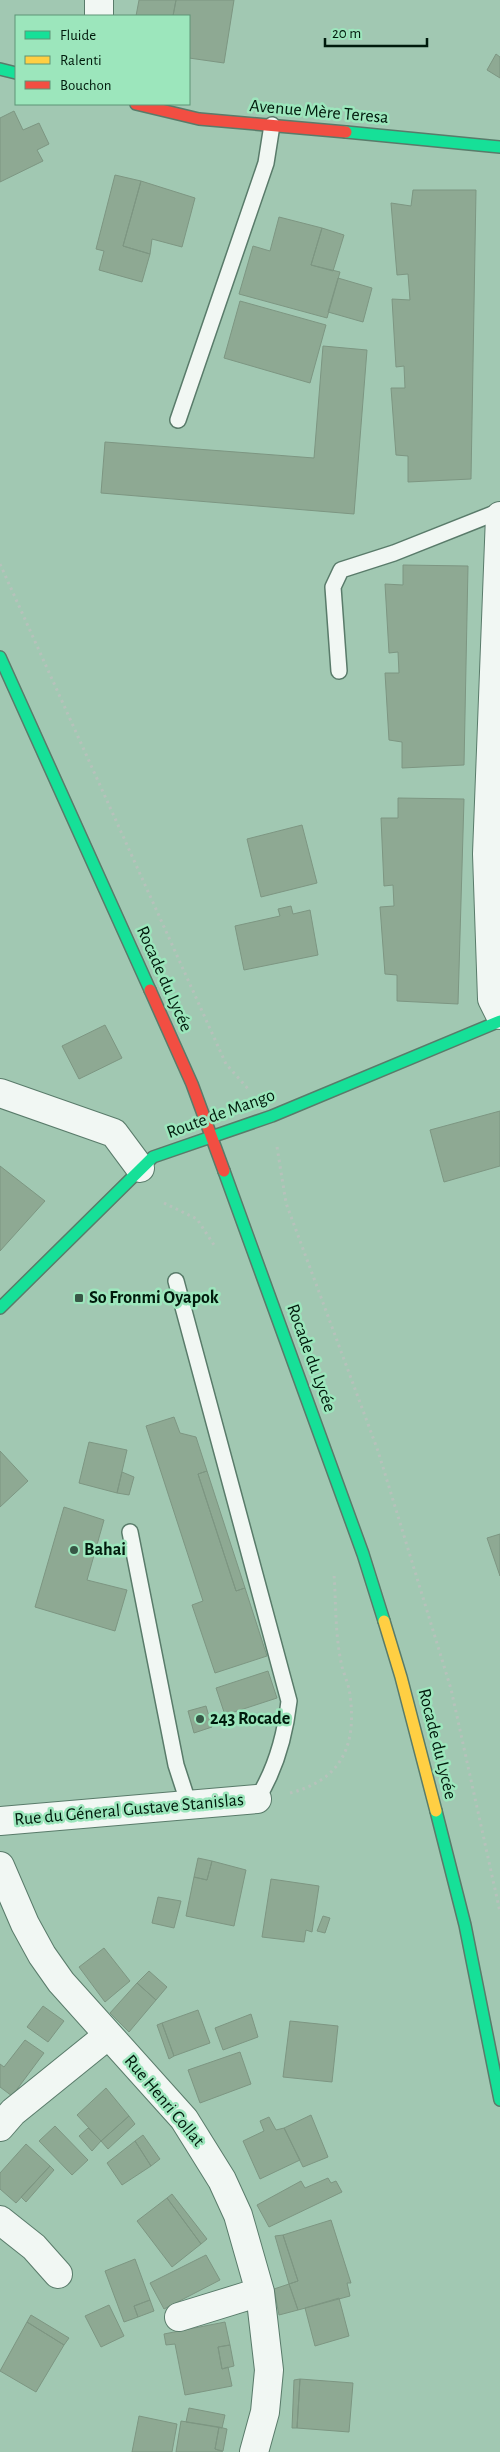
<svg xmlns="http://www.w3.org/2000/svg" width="500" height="2452" font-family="'Alegreya Sans',sans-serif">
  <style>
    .building { fill: #8ea993; stroke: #7d9682 }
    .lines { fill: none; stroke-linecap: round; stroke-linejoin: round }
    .lane-casing { stroke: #597b6a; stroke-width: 18 }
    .street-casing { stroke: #597b6a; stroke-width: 30 }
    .fast-casing { stroke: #597b6a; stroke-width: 14 }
    .slow-casing { stroke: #597b6a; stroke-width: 14 }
    .jam-casing { stroke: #597b6a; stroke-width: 14 }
    .path { stroke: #b6c2bb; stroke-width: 3; stroke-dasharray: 2.5 4; stroke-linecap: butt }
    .lane { stroke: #f1f7f3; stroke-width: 15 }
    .street { stroke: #f1f7f3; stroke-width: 28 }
    .fast { stroke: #16e098; stroke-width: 11 }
    .slow { stroke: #ffcf43; stroke-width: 11 }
    .jam { stroke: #f24e42; stroke-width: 11 }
    .poi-dot { fill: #385746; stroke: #9ce6bc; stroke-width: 2 }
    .labels { text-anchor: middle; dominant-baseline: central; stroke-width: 5; stroke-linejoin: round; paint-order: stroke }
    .street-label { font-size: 18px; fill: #001a0c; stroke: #9ce6bc }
    .poi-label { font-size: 18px; font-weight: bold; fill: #001a0c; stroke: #9ce6bc; text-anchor: start }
  </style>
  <rect width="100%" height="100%" fill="#a1c8b2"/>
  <path class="building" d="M139 0H176L173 16H136Z
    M176 0H234L224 63 189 58V16H173Z
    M496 54 500 57V78L487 70Z
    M14 111 23 130 39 123 49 144 37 150 43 161 0 182V118Z
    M115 175 141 181 123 246 150 254 142 282 99 270 104 251 96 249Z
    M141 181 195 198 182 247 152 239 150 254 123 246Z
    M413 190H476L471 479 408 482V456L396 455 391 388H405L404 366 396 367 392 299 410 300 408 274 397 275 391 203 411 206Z
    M279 217 322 228 311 265 340 272 327 318 239 294 253 246 270 251Z
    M322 228 344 235 333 271 311 265Z
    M338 278 372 288 363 322 328 312Z
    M240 301 326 325 310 383 224 358Z
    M323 346 367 350 354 514 101 493 105 442 314 458Z
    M403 565 468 566 464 765 402 768V742L389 740 385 673H399L398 652 389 653 385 584 403 585Z
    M398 798 464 799 458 1004 397 1001V975L385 974 380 907 394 906 393 885 384 886 381 818H398Z
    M302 825 317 883 261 897 247 839Z
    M291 906 293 914 310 910 318 955 244 970 235 926 280 916 278 909Z
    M105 1025 122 1058 79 1079 62 1046Z
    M500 1111V1166L444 1182 430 1130Z
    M0 1166 45 1201 0 1251Z
    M174 1417 180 1433 196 1437 207 1471 198 1474 236 1591 245 1588 267 1656 215 1673 192 1605 203 1601 146 1426Z
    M89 1442 127 1450 117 1493 79 1483Z
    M0 1451 28 1481 0 1507Z
    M207 1471 245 1588 236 1591 198 1474Z
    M122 1472 134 1477 129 1495 117 1493Z
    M64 1507 104 1520 87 1580 127 1590 115 1631 35 1607Z
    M500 1534V1576L487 1538Z
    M268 1671 277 1698 225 1715 216 1688Z
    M206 1706 212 1727 194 1733 188 1711Z
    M198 1858 212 1861 207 1880 194 1877Z
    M212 1861 246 1870 234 1926 186 1916 194 1877 207 1880Z
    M271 1879 319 1886 312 1932 306 1930 304 1942 262 1937Z
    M158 1897 181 1901 174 1928 152 1923Z
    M323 1916 330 1918 325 1933 317 1931Z
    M104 1948 130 1981 105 2002 79 1967Z
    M149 1971 167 1987 156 2000 137 1983Z
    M137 1983 156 2000 129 2032 110 2013Z
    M43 2006 64 2021 48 2042 27 2027Z
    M198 2010 210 2043 174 2056 162 2023Z
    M251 2014 258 2037 223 2050 215 2028Z
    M290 2021 338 2026 332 2082 283 2077Z
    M162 2023 174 2056 169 2059 157 2025Z
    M25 2040 44 2053 12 2096 0 2087V2064L4 2067Z
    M240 2052 251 2084 200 2103 188 2070Z
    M106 2088 129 2116 101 2141 77 2115Z
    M311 2115 328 2157 303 2167 284 2128Z
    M129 2116 135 2124 108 2149 101 2141Z
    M269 2117 276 2130 284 2128 300 2160 260 2179 243 2141 264 2131 260 2121Z
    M55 2126 88 2160 72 2175 39 2141Z
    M88 2128 101 2141 92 2151 79 2136Z
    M143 2135 160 2159 151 2166 135 2141Z
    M135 2141 151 2166 122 2185 107 2163Z
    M26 2144 50 2166 16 2203 0 2189V2173Z
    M50 2166 54 2170 26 2202 21 2197Z
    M328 2178 331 2183 336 2181 342 2192 269 2227 257 2205 301 2181 305 2188Z
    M172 2194 207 2239 201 2244 167 2198Z
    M167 2198 201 2244 172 2267 137 2221Z
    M331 2220 351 2283H347L350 2296 298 2310 289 2284 298 2281 283 2235Z
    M283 2235 298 2281 289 2284 275 2236Z
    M206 2255 220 2280 164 2309 150 2283Z
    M135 2259 150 2300 134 2306 138 2317 124 2322 105 2271Z
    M289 2284 298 2310 279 2315 274 2289Z
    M339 2298 349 2336 315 2346 305 2308Z
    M150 2300 154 2311 138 2317 134 2306Z
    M109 2305 124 2336 101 2347 85 2316Z
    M31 2315 69 2338 64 2345 27 2322Z
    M27 2322 64 2345 36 2392 0 2371Z
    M225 2322 230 2345 218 2347 222 2369 228 2367 232 2386 185 2395 175 2344 166 2345 164 2334Z
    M230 2345 234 2366 222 2369 218 2347Z
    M300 2379 353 2383 349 2432 297 2428Z
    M300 2379 297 2428H292L294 2380Z
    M189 2408 225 2415 222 2428 186 2422Z
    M139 2416 177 2424 172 2452H132Z
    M181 2421 219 2427 215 2449 223 2452H176Z
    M219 2427 227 2429 223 2451 215 2449Z"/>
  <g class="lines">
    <g class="lane-casing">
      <path id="lane" d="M178 420 266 163 272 125
        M339 671 333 587 341 570 394 553 500 511
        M176 1281 289 1701C285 1736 276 1769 257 1799
        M130 1532 176 1765 189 1805"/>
    </g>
    <g class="street-casing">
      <path id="street" d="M99 16V0
        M500 516 487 854 492 999 500 1015
        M0 1093 114 1133 140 1168
        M0 1821 257 1799
        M0 1866 25 1924 42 1955 61 1982 184 2119 222 2180 238 2215 260 2292 269 2370 265 2412 254 2452
        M0 2127 13 2112 107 2036
        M0 2220 34 2247 58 2274
        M179 2317 260 2292"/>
    </g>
    <g class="fast-casing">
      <path id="fast" d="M0 69 16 73
        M346 132 500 147
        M0 657 150 990
        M224 1171 363 1554 384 1621
        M0 1308 153 1157 272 1116 500 1021
        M436 1811 465 1925 500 2100"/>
    </g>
    <g class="slow-casing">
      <path id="slow" d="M384 1621 401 1677 436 1811"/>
    </g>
    <g class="jam-casing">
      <path id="jam" d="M136 104 199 119 346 132
        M150 990 192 1084 224 1171"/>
    </g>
    <path class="path" d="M0 564 226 1064 250 1091
      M277 1147 286 1203 378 1451 451 1689 500 1912
      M164 1203 197 1219 214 1245
      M290 1793C341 1780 357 1746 350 1695 349 1684 343 1673 341 1662 335 1633 336 1602 334 1574"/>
    <use href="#lane" class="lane"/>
    <use href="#street" class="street"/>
    <use href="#fast" class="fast"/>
    <use href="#slow" class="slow"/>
    <use href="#jam" class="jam"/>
  </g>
  <g class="poi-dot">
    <rect x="74" y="1293" width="10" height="10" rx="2.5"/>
    <circle cx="74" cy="1550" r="5"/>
    <circle cx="200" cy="1719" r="5"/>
  </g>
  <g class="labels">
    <g class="street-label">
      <text transform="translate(319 112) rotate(5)">Avenue Mère Teresa</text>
      <text transform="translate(164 979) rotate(66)">Rocade du Lycée</text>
      <text transform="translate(221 1114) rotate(-20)">Route de Mango</text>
      <text transform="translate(311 1358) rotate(70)">Rocade du Lycée</text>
      <text transform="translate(437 1744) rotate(76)">Rocade du Lycée</text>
      <text transform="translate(129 1810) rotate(-5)">Rue du Géneral Gustave Stanislas</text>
      <text transform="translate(164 2101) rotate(50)">Rue Henri Collat</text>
    </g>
    <g class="poi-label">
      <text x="89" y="1298">So Fronmi Oyapok</text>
      <text x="84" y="1550">Bahai</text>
      <text x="210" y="1719">243 Rocade</text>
    </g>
  </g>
  <rect x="15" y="15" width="175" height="90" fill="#9ce6bc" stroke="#5e9476"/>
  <rect x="25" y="31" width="25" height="8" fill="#16e098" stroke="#5e9476"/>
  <text x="60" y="40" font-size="15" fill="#001a0c">Fluide</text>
  <rect x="25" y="56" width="25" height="8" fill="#ffcf43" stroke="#5e9476"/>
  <text x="60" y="65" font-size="15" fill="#001a0c">Ralenti</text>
  <rect x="25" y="81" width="25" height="8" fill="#f24e42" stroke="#5e9476"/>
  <text x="60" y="90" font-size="15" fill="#001a0c">Bouchon</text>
  <path d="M325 38v8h102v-8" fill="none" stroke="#001a0c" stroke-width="2.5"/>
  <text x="332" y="38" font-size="15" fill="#001a0c" stroke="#9ce6bc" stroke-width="4" paint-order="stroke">20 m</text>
</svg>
